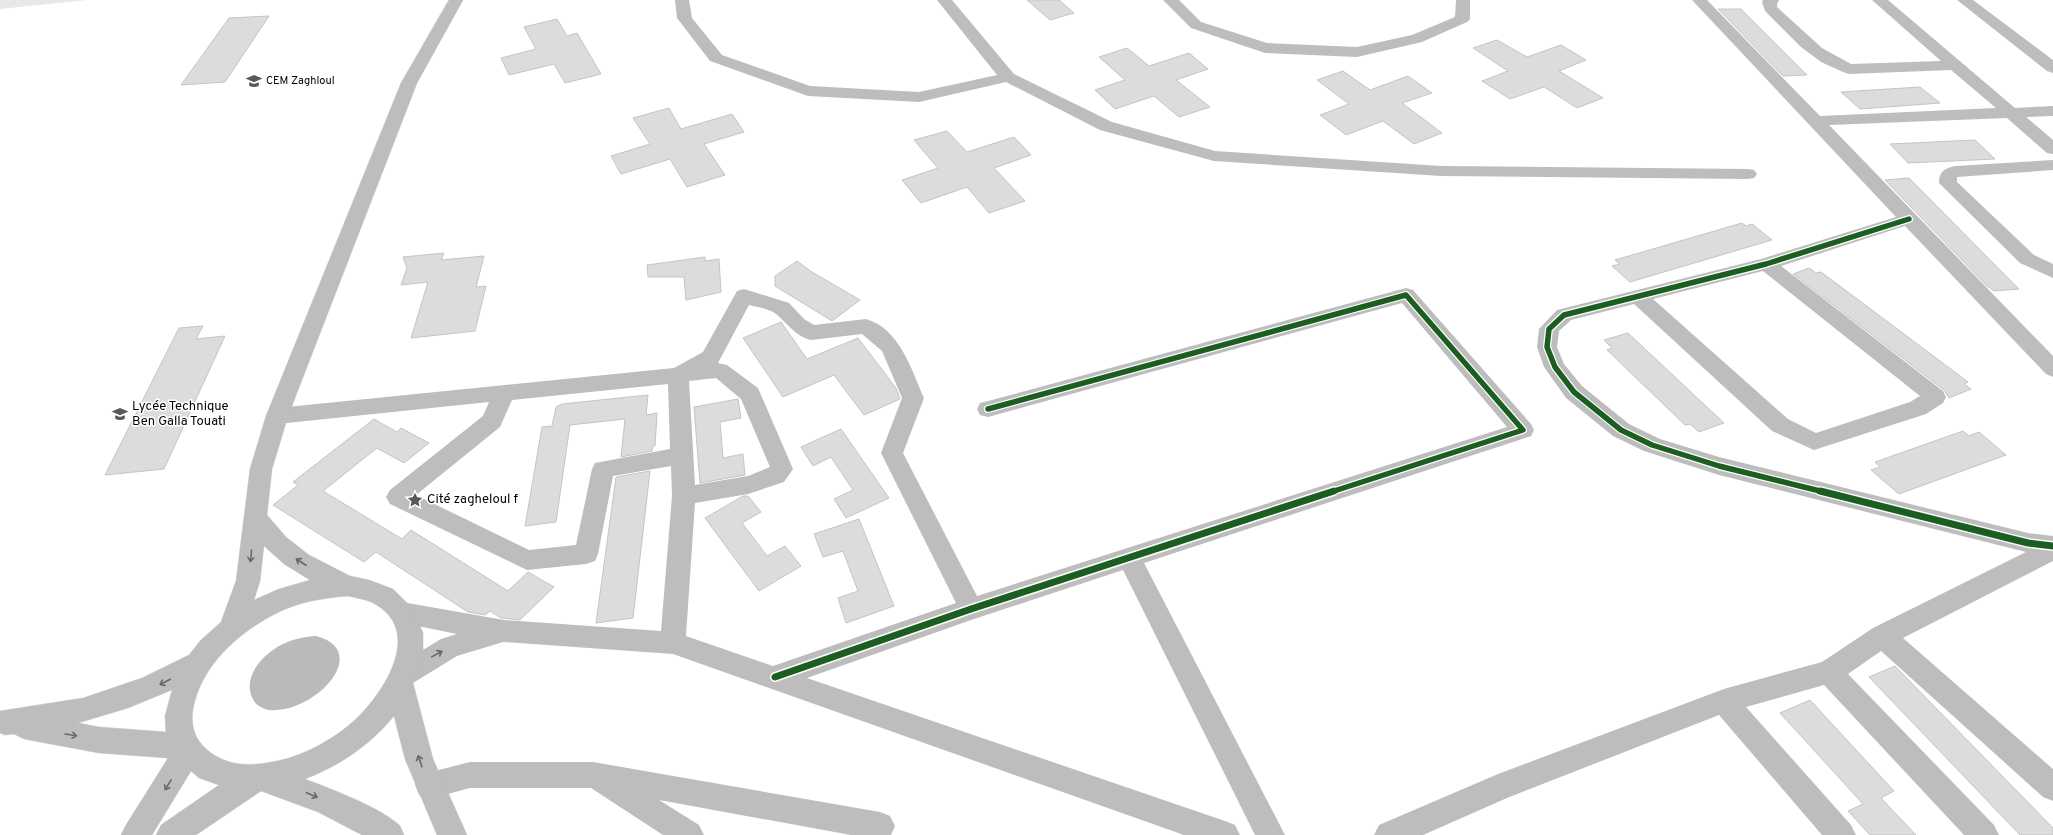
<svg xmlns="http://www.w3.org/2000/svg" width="2053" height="835" font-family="Overpass,sans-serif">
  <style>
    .green { fill: #e8e8e8 }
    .water { fill: #bababa }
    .building { fill: #dcdcdc; stroke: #c4c4c4 }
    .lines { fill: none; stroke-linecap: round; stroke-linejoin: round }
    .major-casing { stroke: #dbdbdb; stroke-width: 1 }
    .minor { fill: #bdbdbd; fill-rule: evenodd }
    .major { fill: #bdbdbd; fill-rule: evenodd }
    .cycleway-far1-casing { stroke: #fff; stroke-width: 8 }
    .cycleway-casing { stroke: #fff; stroke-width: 10 }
    .cycleway-far1 { stroke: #1b5e20; stroke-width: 5.5 }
    .cycleway { stroke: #1b5e20; stroke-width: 7 }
    .oneway { stroke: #686868 }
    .labels { text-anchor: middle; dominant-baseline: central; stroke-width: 3; stroke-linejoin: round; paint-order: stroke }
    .far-poi-label { font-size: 11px; fill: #000; stroke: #fff; text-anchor: start }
    .poi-label { font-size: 13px; fill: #000; stroke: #fff; text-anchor: start }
  </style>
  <rect width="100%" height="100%" fill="#fff"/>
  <path class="green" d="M0 0H87L0 9Z"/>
  <path class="water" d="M316 636C373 651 315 714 269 710 264 709 257 706 254 701 242 682 257 661 273 650 285 641 300 637 316 636Z"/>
  <path class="building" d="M1027 0H1059L1074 13 1050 20Z
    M1718 9H1741L1807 75 1783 76Z
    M269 16 225 82 181 85 229 18Z
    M557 19 567 36 577 33 601 74 565 83 554 64 509 75 501 58 536 49 524 27Z
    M1497 40 1527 57 1561 45 1586 60 1559 71 1603 98 1577 108 1544 87 1510 99 1482 81 1508 71 1473 48Z
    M1127 48 1149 66 1189 53 1208 69 1176 80 1210 107 1179 117 1154 96 1115 109 1095 90 1125 80 1099 57Z
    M1343 71 1370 90 1408 76 1432 93 1402 103 1442 133 1414 144 1383 121 1346 135 1320 115 1349 104 1317 80Z
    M1920 87 1940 103 1860 109 1841 92Z
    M669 108 681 129 732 114 744 132 704 144 725 175 687 187 670 159 621 174 611 156 650 144 633 118Z
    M947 131 967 152 1014 137 1031 155 994 168 1025 201 989 213 967 187 921 203 902 180 938 168 914 140Z
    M1975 140 1995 159 1908 163 1890 144Z
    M1909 178 2019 289 1994 291 1986 285 1885 180Z
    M1742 223 1746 226 1752 224 1772 240 1630 282 1612 266 1620 264 1615 260Z
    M444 253 441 260 484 256 476 287 486 286 475 331 411 338 428 282 401 285 407 268 403 257Z
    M705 257V261L719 259 721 292 686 300 684 277H648L647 265Z
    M797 261 812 272 860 300 832 321 775 286V276Z
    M1809 268 1816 273 1821 272 1968 382 1964 384 1971 389 1949 398 1944 390 1793 274Z
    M781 322 807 359 858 338 896 388 900 399 864 415 834 375 783 397 743 338Z
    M203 326 196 339 225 336 164 469 105 475 179 328Z
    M1628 333 1724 423 1699 432 1690 424 1685 425 1607 350 1612 348 1604 340Z
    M648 395 646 415 657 413 655 446H653L652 451 621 457 625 419 570 425 556 522 525 526 542 427 552 426 556 407 562 404Z
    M738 399 741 418 720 422 723 458 743 454 745 475 700 483 694 407Z
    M374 419 397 432 401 428 429 443 404 463 377 448 323 491 402 539 411 530 508 591 528 572 554 587 520 620 501 618 490 611 485 615 468 612 376 552 364 562 273 505 298 485 293 482Z
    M841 429 889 498 846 518 834 499 853 490 831 457 813 466 801 447Z
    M1963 431 1969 436 1979 432 2006 455 1899 494 1871 470 1880 467 1875 462Z
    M650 471 633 618 596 623 616 477Z
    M743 496H748L761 512 742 523 767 556 785 546 801 566 759 591 705 518Z
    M859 519 894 606 846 623 838 598 858 591 843 551 823 557 814 534Z
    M1895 666 2053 828V835H2020L1869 677Z
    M1810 700 1894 791 1881 798 1916 835H1870L1848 811 1863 804 1780 713Z"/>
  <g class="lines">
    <g class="major-casing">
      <path id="major" d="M449 0H463L417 83 288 416 272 469 267 515 286 537 309 555 350 576 369 580 393 589 412 608 423 633V651L419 670 413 683 433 759 467 835H437L405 759 394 716C370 745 341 765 305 779 331 789 377 806 398 824 401 826 402 831 404 835H362L318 812 261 791 196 835H156L161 825 219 785 199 778 191 771 152 835H121L126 825 168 758 99 753 24 739 14 734 5 735 0 733V711L83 698 142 678 189 655 200 641 221 622 236 581 250 469 266 416 401 83ZM264 546 284 564 310 580 279 589 254 600 260 581ZM348 596C356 598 364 599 371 602 429 630 380 700 348 726 324 745 296 759 266 763 246 766 228 765 211 753 196 742 190 728 193 709 201 666 238 633 275 614 298 602 322 598 348 596ZM172 690 165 716 166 732 99 727 78 723 128 708Z"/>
    </g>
    <path class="minor" d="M675 0H689L692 18 722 55 810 86 919 92 997 75 937 0H952L1014 74 1112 122 1215 151 1441 166 1748 169 1754 170 1757 174 1754 178 1748 179 1441 176 1214 161 1100 130 1006 82 919 102 808 96 710 61 677 18Z
      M1163 0H1179L1201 22 1267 43 1357 47 1412 35 1455 17 1456 0H1470V19L1467 22 1422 42 1357 57 1265 53 1191 28Z
      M1692 0H1707L1820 116 1996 108 1951 70 1849 74 1843 72 1821 62 1801 47 1765 11 1762 2 1763 0H1779L1777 4V7L1822 48 1851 64 1941 61 1872 0H1888L2015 108 2053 106V116L2026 117 2053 140V154L2047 153 2007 118 1829 125 2053 356V377L2046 374 1905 226 1781 266 1943 391 1946 397 1943 403 1926 414 1814 450 1772 431 1634 304 1571 320 1559 331 1557 347 1564 364 1582 386 1629 424 1660 439 1719 457 2028 533 2053 536V561L1903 638 2053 769V801L2043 797 1881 651 1848 674 1994 825 1999 835H1964L1824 685 1746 707 1851 825 1856 835H1822L1719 715 1507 798 1423 835H1374L1379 825 1498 774 1724 689 1822 662 1873 628 2026 552 1719 475 1644 451 1613 436 1566 398 1544 367 1537 347 1539 329 1557 310 1761 259 1896 217ZM1763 271 1920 396 1910 402 1816 433 1788 419 1653 299Z
      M1957 0H1973L2053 60V73L2047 71Z
      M2053 160V170L1957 177V182L2034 255 2053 264V278L2020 263 1939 183C1939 171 1945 168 1956 166Z
      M1406 288 1413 290 1531 424 1534 430 1531 436 1144 563 1285 835H1255L1123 570 971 620 807 678 1225 821 1235 825 1240 835H1184L673 654 503 642 457 656 413 683 404 687 395 683 391 675 395 667 441 639 457 634 393 621 389 613 393 605 402 602 504 620 661 631 672 496 671 466 613 476 598 554 595 561 586 564 527 570 390 504 386 497 390 490 483 416 489 402 277 424 269 422 266 416 269 410 277 408 674 368 703 352 737 291 744 289 789 303 804 319 814 325 866 319C900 329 911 369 924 398L903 453 977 596 1507 427 1402 303 988 417 980 415 977 409 980 403 988 401ZM749 305C757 307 770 309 776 314 788 324 795 336 811 340L862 334 882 351 902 398 881 453 956 603 773 666 686 636 695 503 748 494 784 482 793 469 758 388 727 365 718 363ZM716 378 741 399 770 467 748 476 695 485 689 381ZM668 384 670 449 595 463 592 469 576 545 529 550 416 495 500 427 512 400Z
      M470 762H593L880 812 890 816 895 826 891 835H851L659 800 699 825 704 835H663L591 788H470L429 799 419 795 415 785 419 775Z"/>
    <use href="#major" class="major"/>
    <g class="cycleway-far1-casing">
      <path id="cycleway-far1" d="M988 409 1406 295 1523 430 1331 492
        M1824 492 1719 466 1652 445 1621 430 1574 392 1555 367 1547 347 1549 329 1564 315 1766 264 1909 219"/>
    </g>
    <g class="cycleway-casing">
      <path id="cycleway" d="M1820 491 2028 543 2053 546
        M775 677 971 609 1334 491"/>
    </g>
    <use href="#cycleway-far1" class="cycleway-far1"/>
    <use href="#cycleway" class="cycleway"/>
  </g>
  <defs><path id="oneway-shaft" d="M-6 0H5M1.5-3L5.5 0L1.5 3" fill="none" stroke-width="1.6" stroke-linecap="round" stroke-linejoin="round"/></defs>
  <g class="oneway">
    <use href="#oneway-shaft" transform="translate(251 556) rotate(96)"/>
    <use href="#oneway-shaft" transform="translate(301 562) rotate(-147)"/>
    <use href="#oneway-shaft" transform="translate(437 654) rotate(-29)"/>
    <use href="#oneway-shaft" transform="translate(165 682) rotate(153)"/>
    <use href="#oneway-shaft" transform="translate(71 735) rotate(9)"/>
    <use href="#oneway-shaft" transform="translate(420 761) rotate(-109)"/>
    <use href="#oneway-shaft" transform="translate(168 785) rotate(121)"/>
    <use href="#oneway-shaft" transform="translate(312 795) rotate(23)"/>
  </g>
  <defs>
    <g id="school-bare" transform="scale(1.2)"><path d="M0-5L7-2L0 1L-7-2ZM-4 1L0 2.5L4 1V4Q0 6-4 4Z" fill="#595959" stroke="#fff" stroke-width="2.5" paint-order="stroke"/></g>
    <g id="sight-bare" transform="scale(1.2)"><path d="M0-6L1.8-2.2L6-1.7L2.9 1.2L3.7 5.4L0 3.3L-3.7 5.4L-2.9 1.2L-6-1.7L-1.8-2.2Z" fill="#595959" stroke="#fff" stroke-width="2.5" paint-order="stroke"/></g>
  </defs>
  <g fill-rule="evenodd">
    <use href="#school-bare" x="254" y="81"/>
    <use href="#school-bare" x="120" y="414"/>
    <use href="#sight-bare" x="415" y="500"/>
  </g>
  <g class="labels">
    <g class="far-poi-label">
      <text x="266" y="81">CEM Zaghloul</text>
    </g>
    <g class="poi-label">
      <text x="132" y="407">Lycée Technique<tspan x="132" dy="15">Ben Galla Touati</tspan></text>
      <text x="427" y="500">Cité zagheloul f</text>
    </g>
  </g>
</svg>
